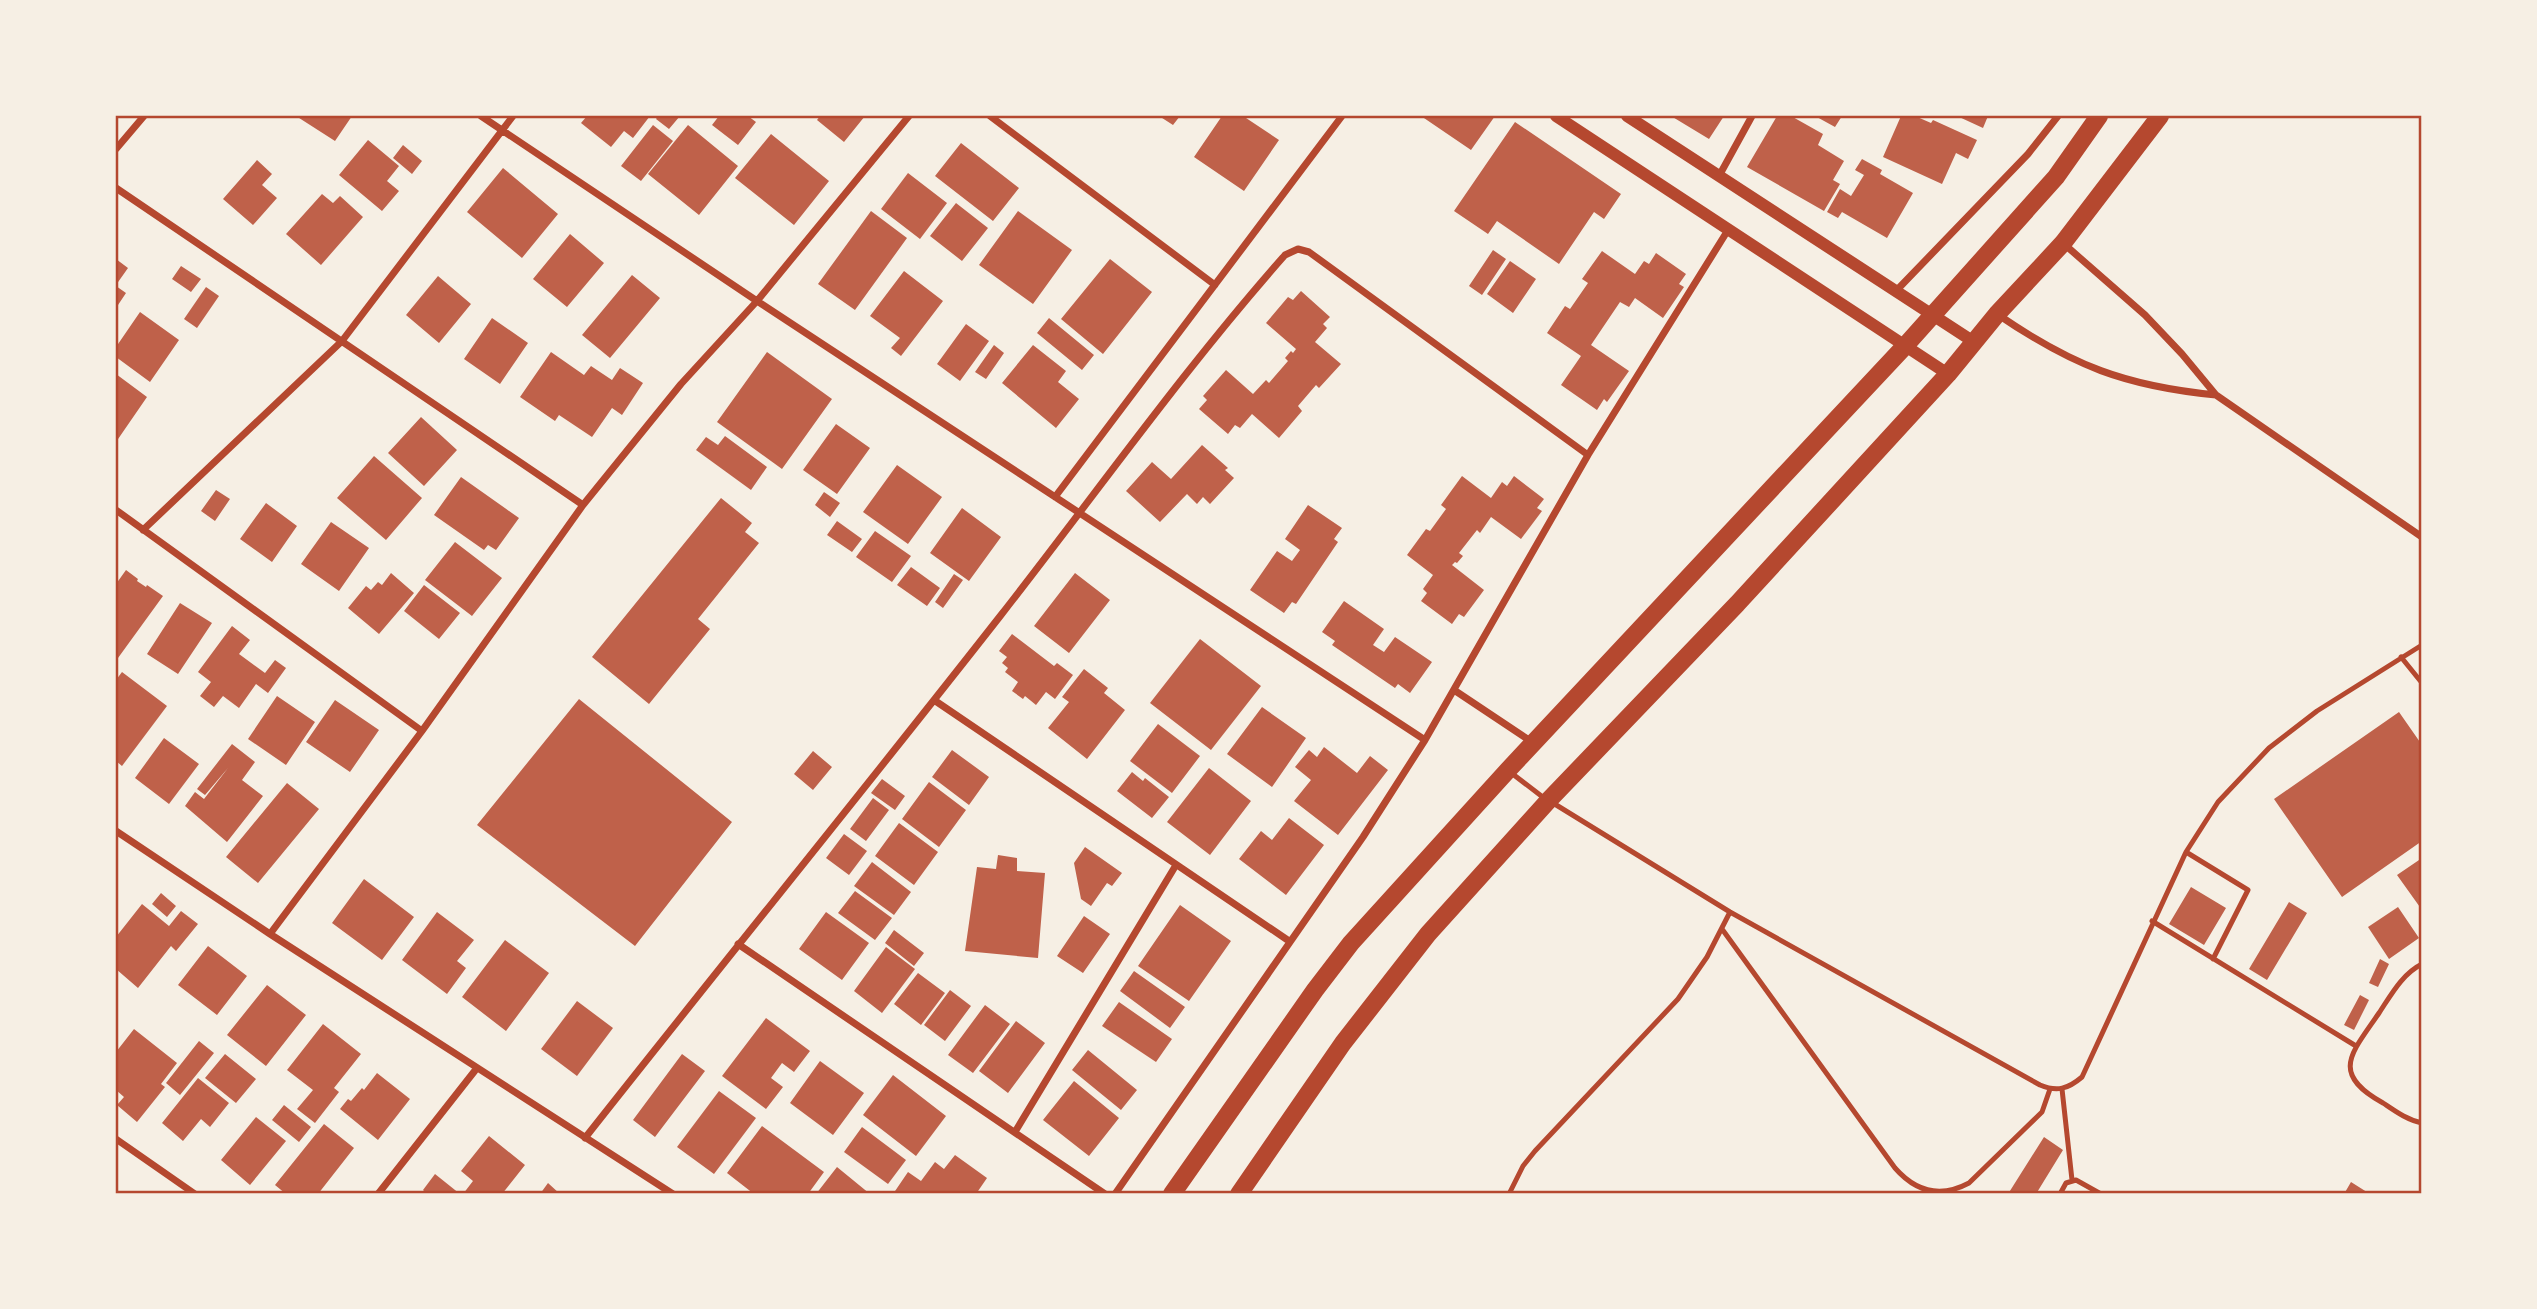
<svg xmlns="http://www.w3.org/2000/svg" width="2537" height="1309" font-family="Cabin,sans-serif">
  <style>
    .building { fill: #bf614a }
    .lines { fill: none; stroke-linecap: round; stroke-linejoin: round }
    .service { stroke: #b5482f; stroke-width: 5 }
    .minor { stroke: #b5482f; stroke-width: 7 }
    .tertiary { stroke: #b5482f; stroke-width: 12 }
    .primary { stroke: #b5482f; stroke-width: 18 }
    .neatline { fill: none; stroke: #b5482f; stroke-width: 2.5 }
  </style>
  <rect width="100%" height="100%" fill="#f6efe4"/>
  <path class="building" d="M296 116H352L335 141Z
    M587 116H650L633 138 624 131 611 147 581 123Z
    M658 116H680L669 129 656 119Z
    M719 116H748L756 122 738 145 712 125Z
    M820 116H865L844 142 817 120Z
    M1159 116H1180L1173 125Z
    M1222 116H1243L1279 140 1244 191 1194 157Z
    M1421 116H1495L1471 150Z
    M1671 116H1724L1709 139Z
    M1777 116H1791L1823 134 1818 145 1844 161 1833 180 1840 184 1824 211 1747 167Z
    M1815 116H1842L1835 127Z
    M1901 116H1915L1931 123 1933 120 1977 140 1968 159 1956 153 1942 184 1883 157Z
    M1957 116H1988L1983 128Z
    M1515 122 1621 194 1604 219 1594 212 1559 264 1497 221 1488 234 1454 211Z
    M653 125 673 141 641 181 621 166Z
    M688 125 738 166 699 215 648 174Z
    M771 134 829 181 794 225 735 178Z
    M368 140 399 166 387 181 399 191 382 211 339 175Z
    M961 143 1019 188 993 221 935 176Z
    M403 145 422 161 412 174 393 158Z
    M1862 159 1882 170 1880 174 1913 193 1887 238 1842 212 1838 218 1827 212 1840 189 1851 196 1864 175 1855 170Z
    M257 160 272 174 262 185 277 198 253 225 223 199Z
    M503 168 558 214 522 258 467 212Z
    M908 173 947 203 920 239 881 209Z
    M322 194 333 203 340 196 363 217 321 265 286 234Z
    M956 203 988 228 962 261 930 236Z
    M871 211 907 238 855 310 818 284Z
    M1018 211 1072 250 1033 304 979 265Z
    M570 234 604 263 567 307 533 279Z
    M1493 250 1506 259 1482 295 1469 286Z
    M1602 251 1635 274 1644 261 1649 264 1656 253 1686 274 1679 284 1684 287 1663 318 1635 298 1629 307 1620 302 1591 345 1629 371 1607 402 1604 399 1597 410 1561 385 1581 356 1547 333 1565 306 1570 309 1588 283 1582 279Z
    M116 259 128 268 116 285Z
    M1110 259 1152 292 1103 354 1061 319Z
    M1510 261 1536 279 1513 313 1487 294Z
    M181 266 201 279 191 292 172 279Z
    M904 271 943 301 901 356 891 348 900 338 870 316Z
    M632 275 660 298 610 358 582 335Z
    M438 276 471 304 439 343 406 315Z
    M116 286 126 293 116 308Z
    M206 287 219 296 197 328 184 319Z
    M1301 291 1330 317 1323 324 1327 328 1315 342 1341 364 1319 388 1316 385 1298 406 1302 411 1279 438 1252 414 1240 428 1235 425 1228 434 1199 409 1207 400 1203 396 1226 370 1253 394 1266 380 1269 383 1288 361 1285 358 1291 351 1293 353 1296 349 1266 323 1288 297 1293 300Z
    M140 312 179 340 150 382 116 357V347Z
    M492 318 528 343 500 384 464 359Z
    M1049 318 1094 355 1082 370 1037 333Z
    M966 324 989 341 960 381 937 364Z
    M994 345 1004 353 986 379 975 372Z
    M1033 345 1066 371 1058 382 1079 399 1056 428 1002 383Z
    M551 352 584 375 591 366 612 380 620 368 643 383 622 415 612 408 592 437 559 415 555 421 520 397Z
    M767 352 832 399 782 469 717 422Z
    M116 374 147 397 116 442Z
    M421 417 457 450 424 486 388 453Z
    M836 424 870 448 837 494 803 470Z
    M725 436 767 467 751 490 696 450 706 437 718 445Z
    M1202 445 1228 468 1225 470 1234 478 1210 504 1203 497 1197 504 1187 494 1160 522 1126 491 1152 462 1171 479Z
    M374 456 422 498 386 540 337 498Z
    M897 465 942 497 908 544 863 512Z
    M1462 476 1491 498 1502 482 1507 486 1514 476 1544 499 1537 508 1542 511 1521 539 1491 517 1480 533 1477 530 1459 553 1463 556 1457 563 1455 562 1452 565 1484 590 1464 617 1459 614 1452 624 1421 601 1427 593 1423 589 1433 575 1407 555 1426 529 1430 531 1446 509 1441 505Z
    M461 477 519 518 496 550 488 545 484 550 434 515Z
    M216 490 230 499 215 521 201 511Z
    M824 492 840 503 830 517 815 505Z
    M721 498 752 523 745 532 759 543 698 619 710 629 649 704 592 657Z
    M266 503 297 526 272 562 240 539Z
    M1308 505 1342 528 1334 539 1338 542 1296 604 1292 602 1284 613 1250 590 1277 551 1292 561 1300 550 1285 539Z
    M962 508 1001 537 969 581 930 553Z
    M837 521 862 539 852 552 827 535Z
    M331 522 369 548 339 591 301 564Z
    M875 531 911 556 892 582 856 557Z
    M455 542 502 578 472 616 425 580Z
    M911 567 940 588 927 606 897 585Z
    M126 570 138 579 137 581 146 587 147 585 163 596 118 658 116 656V584Z
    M391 573 414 593 379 634 348 608 366 586 371 590 378 582 382 585Z
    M1075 573 1110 600 1069 653 1034 626Z
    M954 574 963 580 943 608 935 602Z
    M424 585 460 613 439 639 404 611Z
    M1344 601 1384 629 1373 645 1384 652 1395 637 1432 662 1410 693 1398 684 1395 688 1332 645 1335 641 1322 632Z
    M180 603 212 623 178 674 147 654Z
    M232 626 250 640 239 654 265 673 275 660 286 668 268 693 256 684 239 708 223 696 214 707 200 696 211 682 198 672Z
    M1012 634 1054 666 1057 663 1073 675 1055 699 1046 692 1036 705 1025 696 1023 699 1012 691 1018 682 1005 672 1008 668 1002 663 1007 657 999 651Z
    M1200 639 1261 686 1211 750 1150 703Z
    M1084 669 1108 688 1104 693 1125 710 1087 759 1048 728 1069 702 1062 697Z
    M122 672 167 706 122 766 116 761V680Z
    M277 696 315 722 286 765 248 739Z
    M579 699 732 822 635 946 477 825Z
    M335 700 379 730 350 772 306 742Z
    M1262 707 1306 738 1272 787 1227 754Z
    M2399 712 2422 745V841L2342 897 2274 799Z
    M1158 724 1200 756 1172 793 1130 761Z
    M164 738 199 764 169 804 135 778Z
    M232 744 255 762 242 780 263 796 227 842 185 806 195 792 204 799 228 768 205 795 197 789Z
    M1324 747 1357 773 1370 756 1388 770 1338 835 1294 801 1311 780 1295 767 1309 750 1317 757Z
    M952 750 989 777 969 805 932 777Z
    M813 751 832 767 813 790 794 774Z
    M1209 768 1251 801 1210 855 1167 822Z
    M1132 772 1143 781 1145 778 1169 797 1152 818 1117 791Z
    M882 779 905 796 895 810 871 793Z
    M929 782 966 810 939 847 902 819Z
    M287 783 319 809 258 883 226 857Z
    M873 798 889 810 866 841 850 829Z
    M1289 818 1324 845 1286 895 1239 859 1261 831 1272 840Z
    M899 823 938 852 914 885 875 856Z
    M844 834 867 851 849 875 826 858Z
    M1085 847 1122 873 1112 886 1107 883 1091 906 1081 899 1074 863Z
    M998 855 1017 858V871L1045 873 1038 958 965 951 977 867 996 869Z
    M2422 858V910L2397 875Z
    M872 862 911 892 894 915 854 886Z
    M364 879 414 917 382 960 332 923Z
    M2191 887 2226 908 2204 945 2169 924Z
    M855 891 892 918 875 940 838 913Z
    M161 893 176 906 167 917 152 904Z
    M2289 902 2307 913 2267 980 2249 969Z
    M142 904 169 926 181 911 198 924 176 951 171 946 138 988 116 969V937Z
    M1180 905 1231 941 1189 1001 1138 966Z
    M2398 907 2419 938 2389 959 2368 927Z
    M437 912 474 940 457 961 466 968 447 994 402 960Z
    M826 912 869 943 842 980 799 949Z
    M1084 916 1110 934 1083 973 1057 956Z
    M894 930 924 953 914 966 885 943Z
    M505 940 549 973 506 1031 462 997Z
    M208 946 247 976 217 1015 178 985Z
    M886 947 915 969 882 1013 854 991Z
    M2380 959 2389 964 2378 987 2369 983Z
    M1134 971 1185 1007 1170 1028 1120 991Z
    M918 973 945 993 921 1025 894 1004Z
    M267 985 306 1015 266 1066 227 1035Z
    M950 990 971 1006 945 1041 924 1025Z
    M2360 995 2369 1000 2354 1030 2344 1025Z
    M577 1001 613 1028 577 1076 541 1049Z
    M1119 1002 1172 1039 1156 1062 1102 1026Z
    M985 1005 1010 1024 973 1073 948 1055Z
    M766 1018 810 1051 794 1072 782 1063 771 1078 783 1087 766 1109 722 1076Z
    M1016 1021 1045 1043 1008 1093 979 1071Z
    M323 1024 361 1054 334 1088 339 1092 315 1123 297 1109 313 1090 287 1070Z
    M134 1029 177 1063 161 1084 165 1087 137 1122 117 1105 124 1097 116 1090V1052Z
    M199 1041 214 1053 180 1095 166 1083Z
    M1088 1050 1137 1090 1121 1110 1072 1070Z
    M225 1054 256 1079 236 1103 205 1078Z
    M682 1054 705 1071 655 1137 633 1120Z
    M820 1061 864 1093 833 1135 790 1103Z
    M377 1073 410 1099 378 1140 340 1109 348 1099 351 1101 362 1088 364 1090Z
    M893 1075 946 1116 916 1156 863 1115Z
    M198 1078 229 1103 210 1127 201 1119 183 1141 162 1123Z
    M1074 1081 1119 1118 1089 1156 1043 1120Z
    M719 1091 756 1118 714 1174 677 1147Z
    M284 1105 311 1127 299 1142 272 1120Z
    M256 1117 286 1141 250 1185 221 1160Z
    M324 1124 354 1148 318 1194H286L275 1185Z
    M762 1126 824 1172 808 1194H754L727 1173Z
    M862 1127 906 1160 888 1184 844 1152Z
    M489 1136 525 1165 502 1194H488L485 1191 483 1194H463L473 1181 461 1171Z
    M2044 1137 2063 1150 2036 1194H2008Z
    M955 1155 987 1178 976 1194H893L908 1172 921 1181 935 1162 944 1169Z
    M837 1167 870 1194H816Z
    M435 1174 460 1194H427L423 1190Z
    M2351 1182 2370 1194H2344Z
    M548 1183 560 1194H540Z"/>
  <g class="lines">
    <path class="service" d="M2401 657 2422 683
      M1510 772 1544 798
      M1553 803 1730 912 2040 1085C2057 1092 2068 1089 2082 1077L2186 852 2218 802 2269 748 2317 711 2422 645
      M2186 852 2248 890 2213 959
      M2152 921 2356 1046
      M1722 929 1895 1168C1916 1192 1941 1198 1969 1183L2042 1112 2050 1089
      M2422 964C2402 974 2391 995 2379 1013 2352 1053 2329 1073 2383 1103 2395 1111 2407 1120 2422 1123
      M2062 1089 2072 1180
      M1509 1194 1523 1166 1535 1151 1678 999 1707 957 1730 912
      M2060 1194 2066 1183 2076 1180 2101 1194"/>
    <path class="minor" d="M481 116 757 301 1425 740
      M990 116 1215 285
      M116 149 144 116
      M1719 176 1752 116
      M116 188 583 505
      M2064 244 2145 315 2182 354 2216 395 2422 537
      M1895 292 2028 154 2058 116
      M1997 314C2073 366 2125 386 2216 395
      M1055 497 1342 116
      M116 510 422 731
      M143 530 342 341 513 116
      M1454 690 1532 742
      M934 700 1289 941
      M116 831 270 934 673 1194
      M270 934 422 731 583 505 681 384 757 301 909 116
      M738 944 1105 1194
      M1015 1132 1176 865
      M585 1138C723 963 864 790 1001 615 1095 495 1184 369 1285 255L1298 249 1309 252 1588 455
      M116 1139 195 1194
      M378 1194 477 1068
      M1115 1194 1363 837 1425 740 1588 455 1728 230"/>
    <path class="tertiary" d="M1556 116 1948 374
      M1627 116 1974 342"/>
    <path class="primary" d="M1172 1194 1315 990 1351 943 1508 770 1905 346 2056 177 2099 116
      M1239 1194 1343 1043 1428 934 1548 801 1737 604 1948 374 1997 314 2063 243 2160 116"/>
  </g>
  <rect width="2537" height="1309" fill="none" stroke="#f6efe4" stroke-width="234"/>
  <rect x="117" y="117" width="2303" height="1075" class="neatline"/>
</svg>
